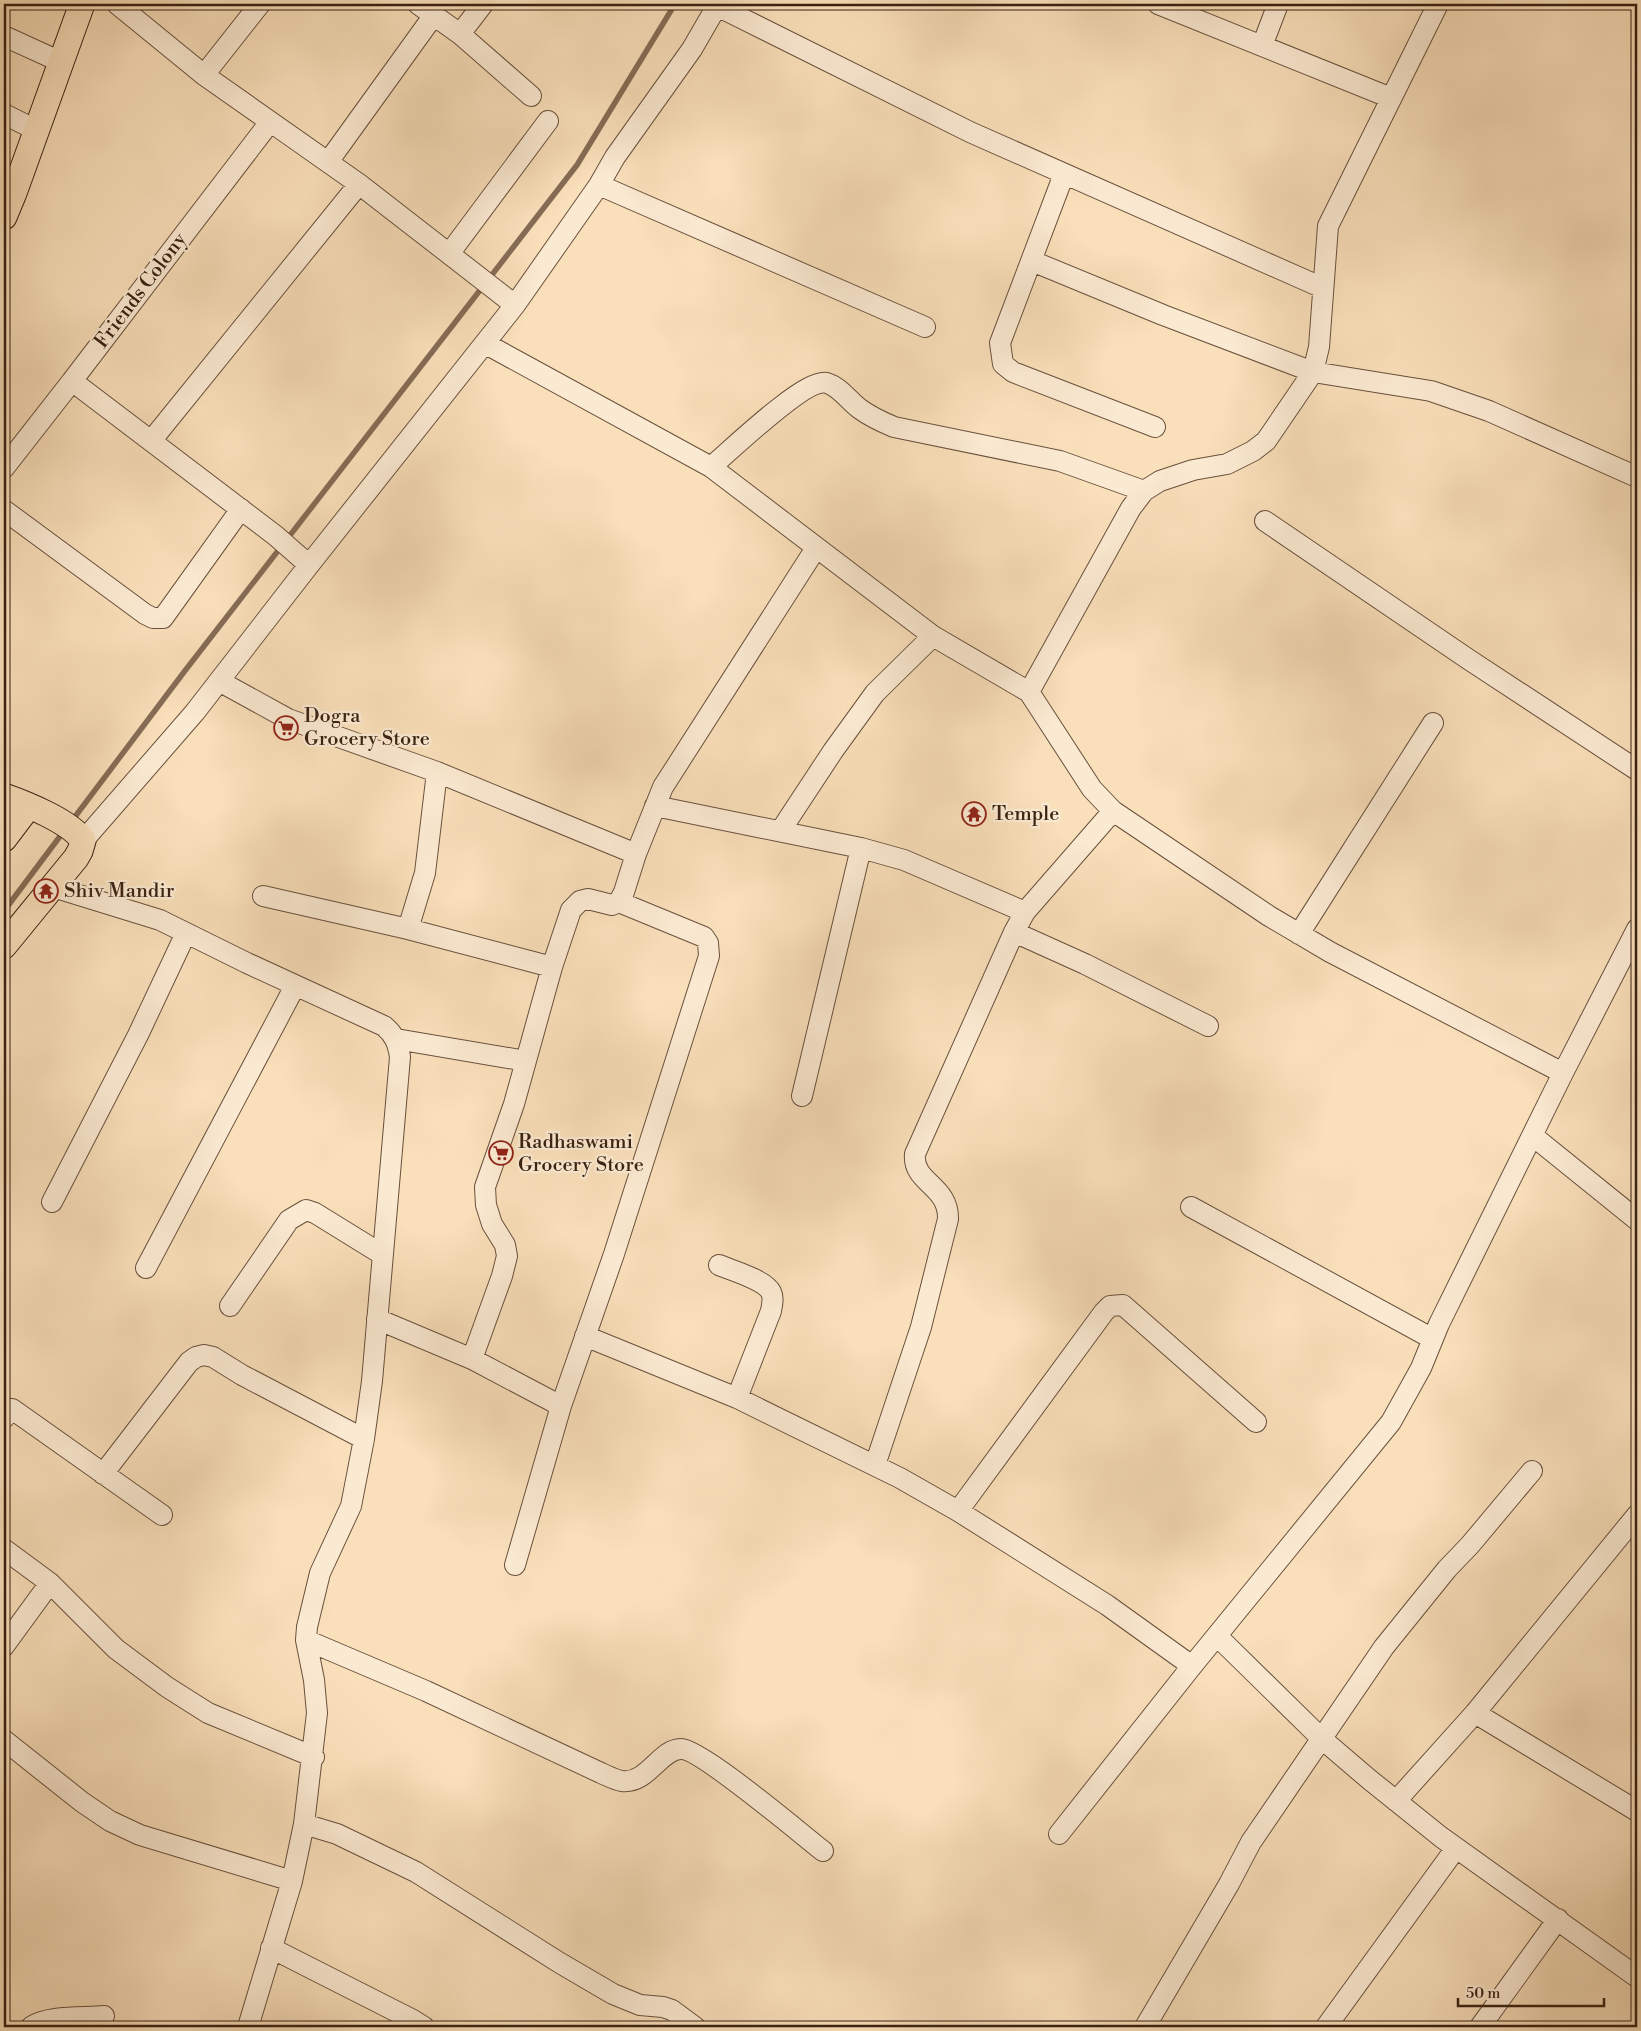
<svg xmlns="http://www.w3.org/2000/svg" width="1641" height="2031" font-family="'Libre Bodoni',serif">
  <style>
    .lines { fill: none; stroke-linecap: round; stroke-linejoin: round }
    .stream { stroke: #856c55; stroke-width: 5.5 }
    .minor-casing { stroke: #69503c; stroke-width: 22 }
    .major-casing { stroke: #392112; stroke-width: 27 }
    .minor { stroke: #fbead2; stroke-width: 20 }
    .major { stroke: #f9dfba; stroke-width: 25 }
    .labels { text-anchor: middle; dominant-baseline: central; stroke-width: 4.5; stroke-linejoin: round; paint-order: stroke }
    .street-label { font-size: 20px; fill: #392112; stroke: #fbead2 }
    .poi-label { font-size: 20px; fill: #392112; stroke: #fbead2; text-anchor: start }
  </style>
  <rect width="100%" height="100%" fill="#f9dfba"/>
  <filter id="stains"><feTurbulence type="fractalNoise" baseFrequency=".004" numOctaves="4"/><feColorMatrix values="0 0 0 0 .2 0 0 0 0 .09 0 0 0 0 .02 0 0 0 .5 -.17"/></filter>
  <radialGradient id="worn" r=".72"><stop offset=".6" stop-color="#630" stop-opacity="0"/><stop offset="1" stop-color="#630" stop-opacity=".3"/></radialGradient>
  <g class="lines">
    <path class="stream" d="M71 822 184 672 577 165 675 4
      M4 911 64 831"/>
    <g class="minor-casing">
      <path id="minor" d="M117 4 204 75 359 184 515 305
        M418 4 460 34 531 96
        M1158 4 1391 98
        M717 6 970 132 1323 288
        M460 34 483 4
        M4 36 61 62
        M1262 46 1278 4
        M204 75 260 4
        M4 114 36 130
        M328 162 434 15
        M1064 174 1000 343 1003 364 1013 372 1155 427
        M599 185 925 327
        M449 254 548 121
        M1032 261 1163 315 1313 372 1431 391 1489 411 1637 477
        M486 344 711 467 933 636 1029 692 1092 789 1113 811 1269 916 1330 952 1563 1073
        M151 441 72 381 270 122
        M711 467C729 452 806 377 827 383 840 387 849 401 860 409 871 417 882 422 894 427L1060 461 1144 491 1160 481 1193 470 1227 464 1253 451 1266 441 1313 372 1319 347 1328 226 1438 4
        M4 468 72 381
        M4 510 145 614 153 618H163L241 509
        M1265 521 1468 659 1637 770
        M309 565 276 536 151 441 359 184
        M219 681 288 719 437 772 636 854
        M1029 692 1131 508 1144 491
        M655 806 861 848 802 1096
        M781 830 833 751 875 693 933 636
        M83 841 195 712 309 565 515 305 599 185 615 157 692 49 718 4
        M861 848 904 860 1025 912
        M53 887 160 920 247 963 384 1026C395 1035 398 1044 400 1057L372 1381 364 1439 351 1506 320 1573 307 1627 306 1640 314 1680 317 1713 304 1824 292 1881 248 2027
        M263 896 408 929 552 967
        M408 929 425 873 437 772
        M1014 932 1085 964 1208 1026
        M1299 934 1433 723
        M396 1039 526 1061
        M1533 1136 1637 1220
        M52 1202 138 1035 186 933
        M1191 1207 1433 1339
        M719 1265C731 1270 765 1280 771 1292 774 1298 772 1305 771 1311L737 1398
        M146 1268 295 986
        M230 1306 289 1220 306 1210 315 1213 383 1255
        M377 1319 472 1359 561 1406
        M585 1336 737 1398 900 1478 958 1511 1107 1605 1192 1666
        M472 1359 502 1276 507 1256 505 1245 492 1224 486 1205 485 1187 514 1104 552 967 571 910 580 901 588 899 612 905 619 902 624 892 636 854 663 787 816 548
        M4 1418 12 1409 162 1515
        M875 1465 921 1327 948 1219C949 1185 912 1183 915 1154L1014 932 1025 912 1113 811
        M103 1474 189 1362 196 1357 204 1355 213 1357 242 1375 364 1439
        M958 1511 1104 1312 1110 1306 1123 1305 1256 1422
        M4 1549 50 1583 116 1649 167 1687 208 1713 314 1757
        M515 1565 561 1406 614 1254 709 956 708 943 704 937 619 902
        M1217 1636 1322 1739 1370 1780 1441 1837 1637 1977
        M306 1640 426 1691 601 1773C608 1776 615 1780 622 1781 648 1784 660 1749 681 1749 701 1749 801 1834 823 1851
        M4 1646 50 1583
        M1475 1713 1637 1811
        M4 1740 82 1802 110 1821 140 1835 292 1881
        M1396 1801 1475 1713 1637 1515
        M304 1824 337 1834 416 1872 560 1963 613 1994 640 2005 663 2007 672 2010 695 2027
        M1059 1834 1192 1666 1391 1422 1421 1368 1439 1324 1563 1073 1637 929
        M271 1948 413 2020 424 2027
        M31 2027C47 2015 84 2018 104 2016
        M1145 2027 1229 1884 1251 1842 1384 1647 1447 1569 1470 1545 1532 1471
        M1326 2027 1456 1848
        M1480 2027 1558 1919"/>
    </g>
    <g class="major-casing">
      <path id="major" d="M4 217 14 193 82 4
        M4 796C24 803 72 822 83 841L80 851 76 858 4 946
        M4 839 29 806"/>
    </g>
    <use href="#minor" class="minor"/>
    <use href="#major" class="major"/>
  </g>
  <defs>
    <g id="supermarket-ring" transform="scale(1.25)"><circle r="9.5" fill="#fbead2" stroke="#8f2418" stroke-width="1.5"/><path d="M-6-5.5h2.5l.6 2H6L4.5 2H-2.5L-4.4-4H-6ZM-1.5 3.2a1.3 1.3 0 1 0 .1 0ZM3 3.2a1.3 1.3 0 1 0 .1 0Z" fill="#8f2418"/></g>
    <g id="temple-ring" transform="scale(1.25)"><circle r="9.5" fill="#fbead2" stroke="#8f2418" stroke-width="1.5"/><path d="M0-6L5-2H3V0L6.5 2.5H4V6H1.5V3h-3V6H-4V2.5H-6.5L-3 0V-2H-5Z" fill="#8f2418"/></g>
  </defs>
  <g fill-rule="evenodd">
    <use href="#supermarket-ring" x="286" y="728"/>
    <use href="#temple-ring" x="974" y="814"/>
    <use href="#temple-ring" x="46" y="891"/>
    <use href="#supermarket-ring" x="501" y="1153"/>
  </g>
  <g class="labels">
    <g class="street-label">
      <text transform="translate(141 291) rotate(-53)">Friends Colony</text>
    </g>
    <g class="poi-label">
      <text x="304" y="716">Dogra<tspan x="304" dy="23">Grocery Store</tspan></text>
      <text x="992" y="814">Temple</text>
      <text x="64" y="891">Shiv Mandir</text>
      <text x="518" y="1142">Radhaswami<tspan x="518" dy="23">Grocery Store</tspan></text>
    </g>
  </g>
  <rect width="1641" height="2031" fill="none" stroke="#f9dfba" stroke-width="20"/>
  <rect x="5" y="5" width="1631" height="2021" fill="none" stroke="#392112" stroke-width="2.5"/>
  <rect x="10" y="10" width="1621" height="2011" fill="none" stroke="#392112"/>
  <path d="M1458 1998v8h146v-8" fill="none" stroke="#392112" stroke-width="2.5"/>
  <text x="1466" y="1998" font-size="15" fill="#392112" stroke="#fbead2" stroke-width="4" paint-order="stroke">50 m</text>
  <rect width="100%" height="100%" filter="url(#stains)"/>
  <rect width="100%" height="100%" fill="url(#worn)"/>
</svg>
